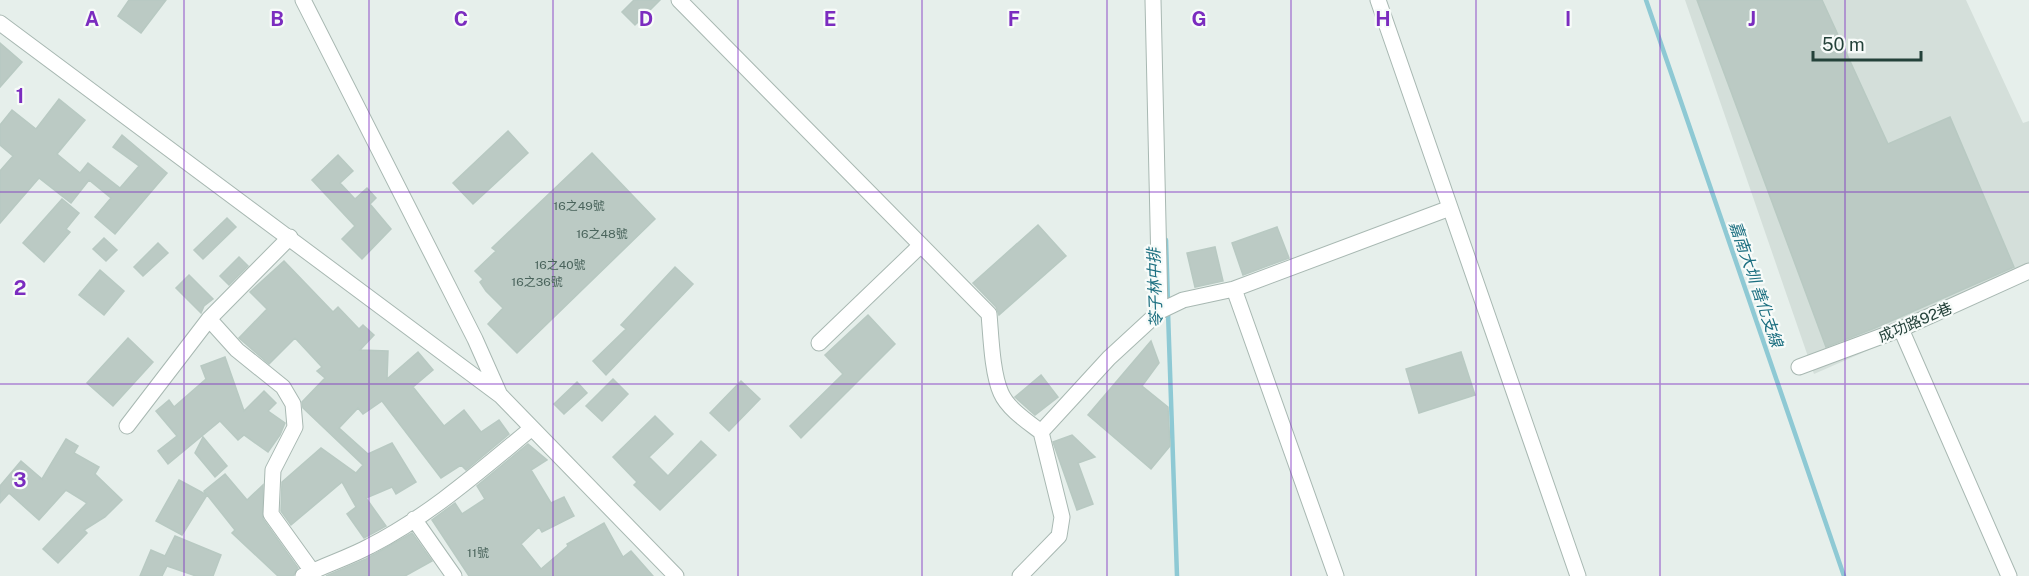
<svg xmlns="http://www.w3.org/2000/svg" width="2029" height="576" font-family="'Public Sans','Noto Sans TC',sans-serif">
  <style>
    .built { fill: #d4dfda }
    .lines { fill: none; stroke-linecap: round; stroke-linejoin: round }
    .stream { stroke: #8ec9d4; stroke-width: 4.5 }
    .building { fill: #bbcac4; stroke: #b8c9c2; stroke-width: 1.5 }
    .minor-casing { stroke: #a8b8b2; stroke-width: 17 }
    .minor { stroke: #fff; stroke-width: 15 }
    .grid { fill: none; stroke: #7b2cbf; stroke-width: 1.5; stroke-opacity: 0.55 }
    .labels { text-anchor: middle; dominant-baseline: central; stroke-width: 4.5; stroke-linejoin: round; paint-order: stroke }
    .number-label { font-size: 12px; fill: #4a645c }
    .street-label { font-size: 15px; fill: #24423a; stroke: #f7fbf9 }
    .water-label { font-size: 16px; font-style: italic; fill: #1c6f80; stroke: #f7fbf9 }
    .grid-label { font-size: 20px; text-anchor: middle; font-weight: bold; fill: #7b2cbf; stroke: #f7fbf9; stroke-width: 4.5; stroke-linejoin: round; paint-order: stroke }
  </style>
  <rect width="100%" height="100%" fill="#e6efeb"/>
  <path class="built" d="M1685 0H1966L2023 123 2029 121V280L1814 374Z"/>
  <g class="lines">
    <path class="stream" d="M1646 0 1844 576
      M1166 240 1168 303
      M1168 312 1177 576"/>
  </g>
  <path class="building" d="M129 0H166L141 33 118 16Z
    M634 0H660L635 25 622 12Z
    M1697 0H1822L1888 144 1950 117 2014 267 1875 328 1826 347Z
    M0 43 22 62 0 87Z
    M59 99 85 120 57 154 80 173 88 163 120 188 139 166 113 147 122 135 167 173 115 234 95 217 111 198 89 180 71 203 39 178 0 223V171L13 156 0 145V125L12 110 36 129Z
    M508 131 528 153 473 204 453 183Z
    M592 153 655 219 517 353 488 324 503 308 486 291 480 282 483 279 475 271 496 251 492 248Z
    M338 155 353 171 340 183 355 199 367 188 376 198 370 204 391 229 362 259 342 239 355 226 312 180Z
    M62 199 79 213 66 229 70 232 44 262 23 243Z
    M227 218 236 227 203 259 194 250Z
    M1038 225 1066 256 999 315 996 307 973 283Z
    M1277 227 1289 258 1243 275 1232 243Z
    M104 238 117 250 106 261 93 249Z
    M158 243 168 253 143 276 134 267Z
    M1215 247 1223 281 1195 287 1187 253Z
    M239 257 248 266 229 285 220 276Z
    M284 261 333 312 338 307 359 329 363 325 374 335 360 350 388 351 387 379 418 352 433 370 413 387 444 426 464 410 481 432 499 420 509 434 466 470 461 465 441 478 382 401 363 414 358 408 339 428 368 454 392 443 416 482 396 494 392 487 366 498 386 526 364 538 347 514 356 507 342 482 291 525 281 511 282 482 321 448 356 473 363 465 303 408 302 402 325 378 317 371 322 367 295 338 269 364 239 338 267 309 250 292Z
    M675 267 693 284 606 375 593 361 626 329 621 325Z
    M100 270 124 291 104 315 79 295Z
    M189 275 213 299 204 306 201 313 176 288Z
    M868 315 895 344 801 438 790 426 843 374 825 355Z
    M128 338 153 362 113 406 87 383Z
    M1151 341 1159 363 1142 386 1168 407 1170 446 1151 469 1088 415Z
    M1461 352 1475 395 1419 413 1406 369Z
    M225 357 244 411 264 391 276 403 268 411 285 423 280 435 268 452 244 435 238 440 220 421 168 464 158 451 177 436 156 411 169 400 174 407 206 379 201 366Z
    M1041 375 1058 397 1035 415 1015 397Z
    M613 379 628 394 602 421 586 406Z
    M741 381 760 399 729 431 710 413Z
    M577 382 587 393 564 414 554 404Z
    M655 416 673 434 649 457 668 476 701 441 716 455 660 510 634 485 637 482 613 457Z
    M1072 435 1095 457 1078 463 1093 504 1077 510 1053 442Z
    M203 437 227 466 215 477 195 453Z
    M66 439 78 446 74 453 99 467 95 474 122 500 105 517 84 530 87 533 58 563 43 549 87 503 66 490 39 520 9 493 0 503V486L21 461 42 479Z
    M528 444 547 460 531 470 551 503 564 497 574 516 542 532 539 527 521 544 541 569 568 546 567 544 604 523 623 557 631 551 653 576H469L432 520 455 503 462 514 485 499 477 486Z
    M225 474 247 500 263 485V519L298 568 293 576H278L232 533 235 530 204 491Z
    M179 480 207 495 182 535 156 521Z
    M412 533 432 561 405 576H326L366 559Z
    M175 536 221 555 213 576H196L167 566 162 576H140L151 550 165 556Z"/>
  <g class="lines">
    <g class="minor-casing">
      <path id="minor" d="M303 0 475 339 499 393
        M679 0 989 314C991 336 992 373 1001 393 1008 409 1028 422 1041 432L1062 517 1059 536 1020 576
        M1378 0 1578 576
        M0 23 501 396 676 576
        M1234 289 1336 576
        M1160 311 1183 300 1234 289 1450 208
        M209 319 237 350 283 387 293 404 295 427 273 470 271 514 312 571
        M1901 329 2009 576
        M819 343 921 245
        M1799 367 1901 329 2029 271
        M127 426 209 319 290 237
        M1041 432 1109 358 1160 311 1153 0
        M414 519 454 576
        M303 576C324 565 348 558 370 546 429 516 481 470 532 428"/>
    </g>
    <use href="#minor" class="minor"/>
  </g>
  <path class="grid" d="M184 0V576M369 0V576M553 0V576M738 0V576M922 0V576M1107 0V576M1291 0V576M1476 0V576M1660 0V576M1845 0V576M0 192H2029M0 384H2029"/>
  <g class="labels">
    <g class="number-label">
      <text x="579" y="206">16之49號</text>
      <text x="602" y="234">16之48號</text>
      <text x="560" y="265">16之40號</text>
      <text x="537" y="282">16之36號</text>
      <text x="478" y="553">11號</text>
    </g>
    <g class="street-label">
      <text transform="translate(1915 322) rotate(-23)">成功路92巷</text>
    </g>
    <g class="water-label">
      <text transform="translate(1756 284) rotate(71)">嘉南大圳 善化支線</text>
      <text transform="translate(1155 288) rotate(-92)">苓子林中排</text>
    </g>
  </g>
  <g class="grid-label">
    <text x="92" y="26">A</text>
    <text x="277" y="26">B</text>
    <text x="461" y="26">C</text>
    <text x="646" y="26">D</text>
    <text x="830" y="26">E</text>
    <text x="1014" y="26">F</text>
    <text x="1199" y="26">G</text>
    <text x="1383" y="26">H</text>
    <text x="1568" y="26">I</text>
    <text x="1752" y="26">J</text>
    <text x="20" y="103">1</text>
    <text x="20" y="295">2</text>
    <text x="20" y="487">3</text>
  </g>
  <path d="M1813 51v9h108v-9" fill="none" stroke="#24423a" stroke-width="3"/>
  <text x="1822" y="51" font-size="18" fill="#24423a" stroke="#f7fbf9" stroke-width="4.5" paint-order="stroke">50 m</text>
</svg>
